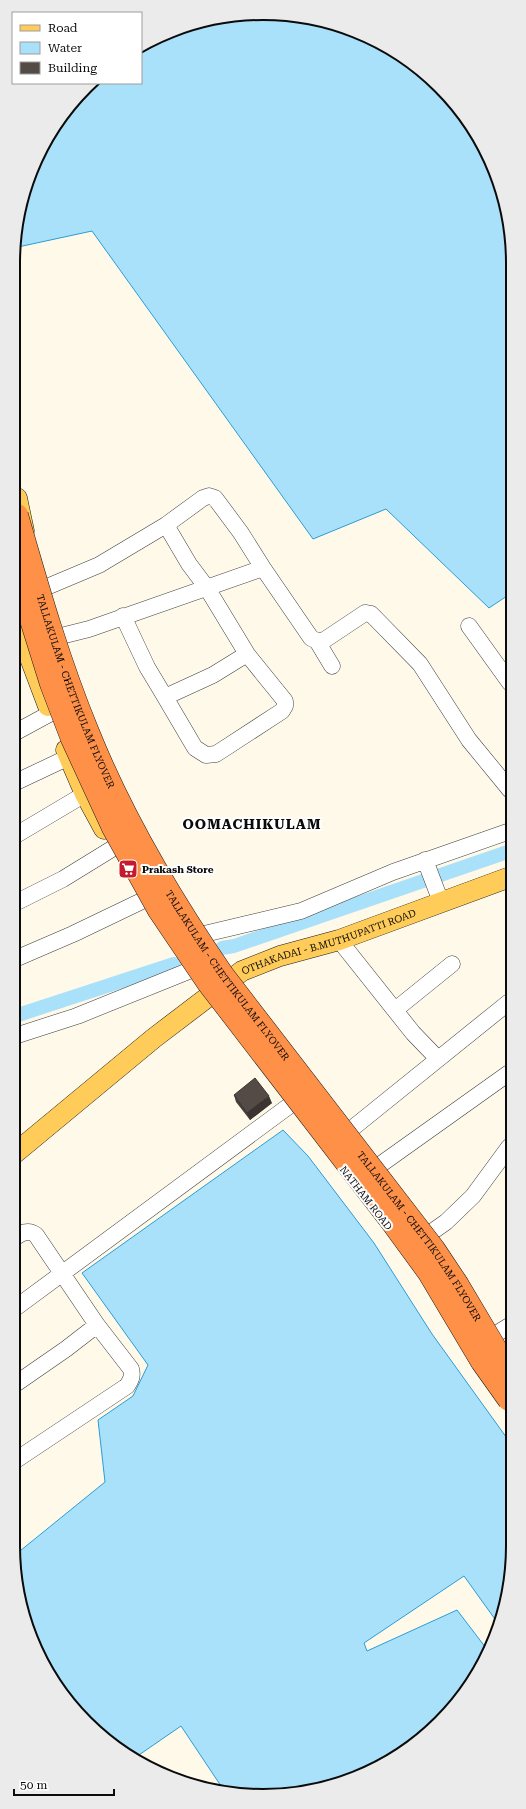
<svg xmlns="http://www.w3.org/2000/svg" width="526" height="1809" font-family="'Roboto Serif',serif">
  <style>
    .water { fill: #a9e1fb; stroke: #2a9dd7 }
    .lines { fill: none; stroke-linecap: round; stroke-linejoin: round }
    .canal { stroke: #a9e1fb; stroke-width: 14 }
    .minor-casing { stroke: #3e3e3e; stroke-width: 17 }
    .major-casing { stroke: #1c1c1c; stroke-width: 21 }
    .minor { stroke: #fff; stroke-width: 16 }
    .major { stroke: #ffcc59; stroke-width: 20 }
    .highway-bridge-casing { stroke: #1c1c1c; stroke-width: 23; stroke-linecap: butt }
    .highway-bridge { stroke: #ff9047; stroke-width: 22 }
    .wall { fill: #48403c }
    .shaded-wall { fill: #3b3431 }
    .building { fill: #544b46; stroke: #3b3431 }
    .labels { text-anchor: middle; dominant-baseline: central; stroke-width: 4; stroke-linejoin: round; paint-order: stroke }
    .street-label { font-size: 10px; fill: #0b0b0b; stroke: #fff }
    .poi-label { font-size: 10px; font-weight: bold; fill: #0b0b0b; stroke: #fff; text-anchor: start }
    .district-label { font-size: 14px; font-weight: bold; letter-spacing: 1px; fill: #0b0b0b; stroke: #fff }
    .rim { fill: none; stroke: #0b0b0b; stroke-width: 2 }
  </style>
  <rect width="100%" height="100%" fill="#fff9e9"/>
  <path class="water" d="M214 18H312L374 39 440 86 487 153 511 231 510 594 489 608 386 509 313 539 92 231 18 247V214L55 124 96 83H141V48Z
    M283 1130 308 1156 374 1243 432 1334 509 1441 508 1595 497 1622 464 1576 364 1643 367 1651 457 1610 486 1648 471 1685 415 1744 328 1787 246 1795 223 1789 181 1726 136 1757 75 1711 32 1641 25 1601 15 1555 105 1482 98 1420 133 1396 148 1365 82 1273Z"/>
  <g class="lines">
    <path class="canal" d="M222 948 234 946 510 851
      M15 1016 174 964"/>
    <g class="minor-casing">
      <path id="minor" d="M42 589 99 565 166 525 203 498 209 496 215 498 241 533 263 568
        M123 616 147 667 165 697 213 675 247 654 207 588 189 564 166 525
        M469 626 510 683
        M57 637 89 629 263 568 311 638 317 641H323L365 613 371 614 376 619 420 664 469 740 510 790
        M317 641 332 666
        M165 697 195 748 206 755 216 754 282 711 285 706V701L247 654
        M16 732 51 713
        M16 782 69 757
        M16 835 85 794
        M425 860 441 902
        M15 903 63 879 115 847
        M200 935 301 911 393 872 510 831
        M339 940 413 1033 438 1059
        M15 959 73 934 146 899
        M395 1010 452 964
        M15 1036 77 1016 191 970
        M349 1131 509 1002
        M377 1167 509 1073
        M429 1234 446 1222 473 1196 509 1147
        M14 1309 293 1103
        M493 1336 509 1326
        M14 1385 66 1349 97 1325
        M13 1462 127 1386C131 1380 133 1376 131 1369L97 1325 36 1235C28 1229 21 1233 14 1238"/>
    </g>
    <g class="major-casing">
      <g id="major">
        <path d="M17 498 24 531"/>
        <path d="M16 621 48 706"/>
        <path d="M66 750 85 794 104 829"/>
        <path id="s1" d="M14 1154 154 1038 242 971 280 956 339 940 510 877"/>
      </g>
    </g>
    <use href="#minor" class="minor"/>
    <use href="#major" class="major"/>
    <g class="highway-bridge-casing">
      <g id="highway-bridge">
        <path id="s2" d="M17 515C38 588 59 662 88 732 123 819 170 898 223 975L434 1249 458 1285 509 1371"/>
        <path d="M16 572 51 684 72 739 113 828 158 909 208 983 391 1221 429 1273 482 1362 509 1400"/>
      </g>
    </g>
    <use href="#highway-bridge" class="highway-bridge"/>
  </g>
  <path class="wall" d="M234 1095 272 1103 250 1120 236 1102Z"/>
  <path class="shaded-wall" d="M269 1096 272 1103 250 1120 247 1113Z"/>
  <path class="building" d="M255 1078 269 1096 247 1113 234 1095Z"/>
  <defs>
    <g id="supermarket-square" transform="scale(1)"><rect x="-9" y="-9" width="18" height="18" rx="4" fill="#c41a2c" stroke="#fff"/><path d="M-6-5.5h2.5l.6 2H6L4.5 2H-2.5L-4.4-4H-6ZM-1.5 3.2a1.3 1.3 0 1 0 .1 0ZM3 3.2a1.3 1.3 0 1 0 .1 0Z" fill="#fff"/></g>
  </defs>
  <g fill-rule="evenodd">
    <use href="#supermarket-square" x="128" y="869"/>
  </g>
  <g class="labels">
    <g class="street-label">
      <text stroke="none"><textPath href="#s2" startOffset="186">TALLAKULAM - CHETTIKULAM FLYOVER</textPath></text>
      <text stroke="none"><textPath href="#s1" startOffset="384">OTHAKADAI - B.MUTHUPATTI ROAD</textPath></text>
      <text stroke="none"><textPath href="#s2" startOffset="510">TALLAKULAM - CHETTIKULAM FLYOVER</textPath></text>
      <text transform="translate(366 1198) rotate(52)">NATHAM ROAD</text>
      <text stroke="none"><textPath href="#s2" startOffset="834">TALLAKULAM - CHETTIKULAM FLYOVER</textPath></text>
    </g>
    <g class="poi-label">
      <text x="142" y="869">Prakash Store</text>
    </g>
    <g class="district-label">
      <text x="252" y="824">OOMACHIKULAM</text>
    </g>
  </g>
  <path d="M0 0H526V1809H0ZM263 20H263A243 243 0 0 1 506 263V1546A243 243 0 0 1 263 1789H263A243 243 0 0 1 20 1546V263A243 243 0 0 1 263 20Z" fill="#ebebeb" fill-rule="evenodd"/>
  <path class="rim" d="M263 20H263A243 243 0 0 1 506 263V1546A243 243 0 0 1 263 1789H263A243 243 0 0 1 20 1546V263A243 243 0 0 1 263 20Z"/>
  <rect x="12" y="12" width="130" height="72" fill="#ffffff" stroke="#9d9d9d"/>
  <rect x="20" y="25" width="20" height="6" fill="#ffcc59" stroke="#9d9d9d"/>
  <text x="48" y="32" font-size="12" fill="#0b0b0b">Road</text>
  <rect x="20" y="42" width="20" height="12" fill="#a9e1fb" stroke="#9d9d9d"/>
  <text x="48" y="52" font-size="12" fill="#0b0b0b">Water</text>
  <rect x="20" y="62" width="20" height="12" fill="#544b46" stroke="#9d9d9d"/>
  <text x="48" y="72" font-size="12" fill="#0b0b0b">Building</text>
  <path d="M14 1789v6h100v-6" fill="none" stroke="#0b0b0b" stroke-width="2"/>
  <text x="20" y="1789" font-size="12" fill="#0b0b0b" stroke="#ffffff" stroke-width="3" paint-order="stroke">50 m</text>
</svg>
